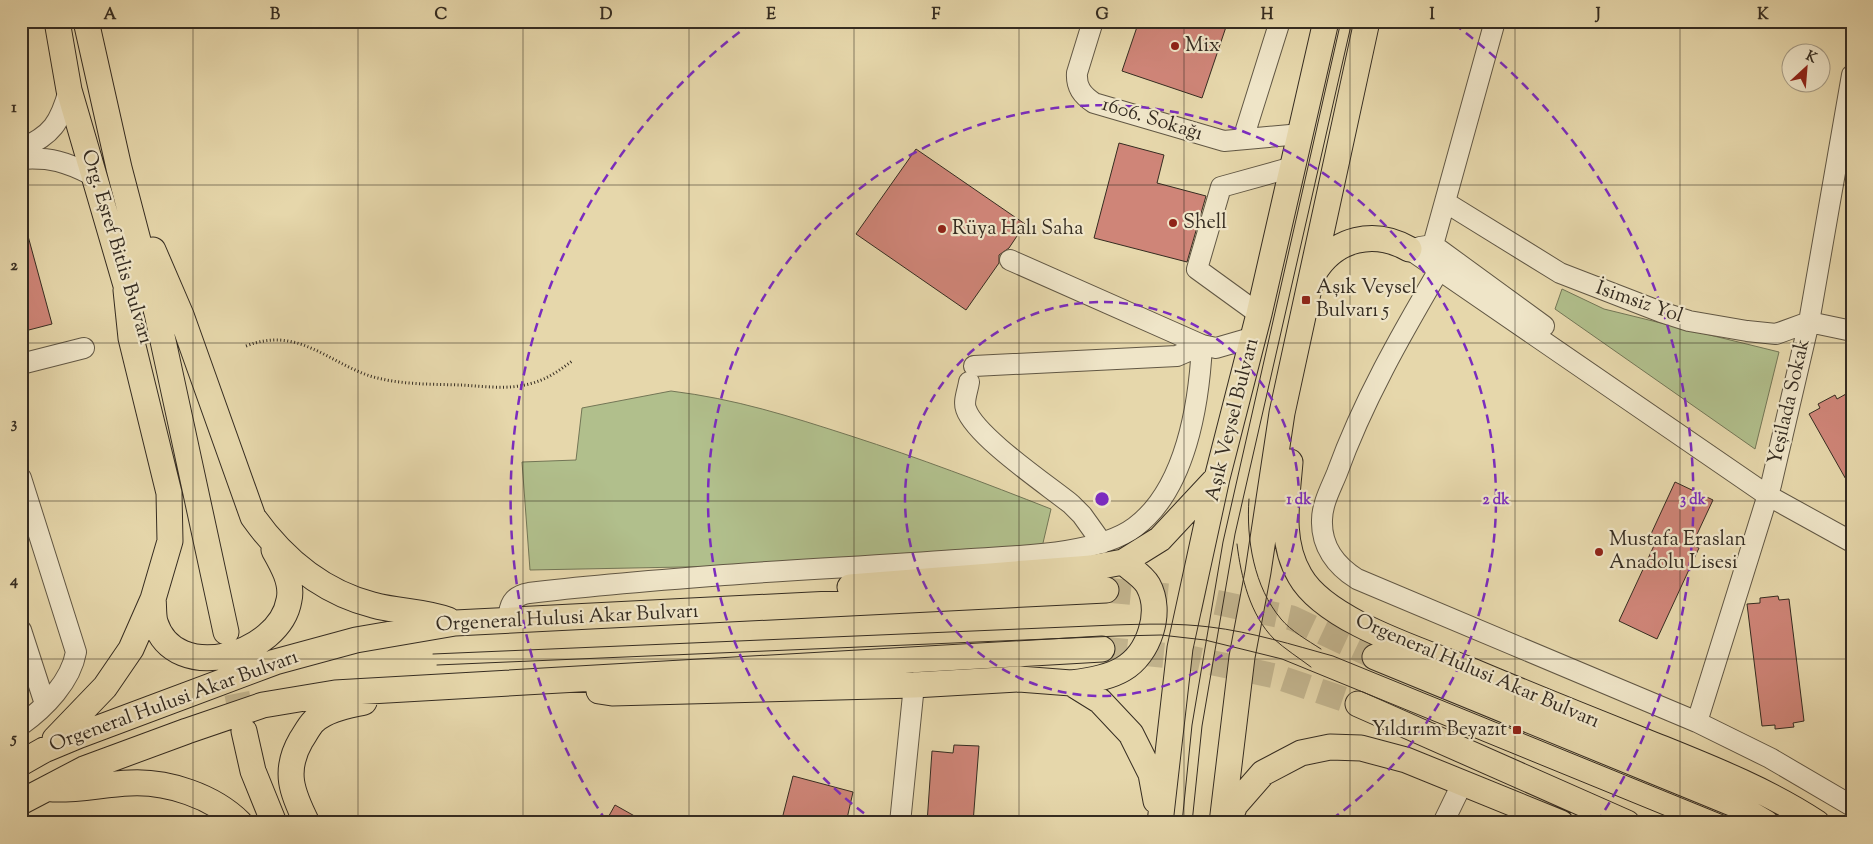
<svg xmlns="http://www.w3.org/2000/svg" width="1873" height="844" font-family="'Sorts Mill Goudy',serif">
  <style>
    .green { fill: #b1bf8c; stroke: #737656 }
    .building { fill: #cf8578; stroke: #352c21 }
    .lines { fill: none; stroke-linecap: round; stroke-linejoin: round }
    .major-tunnel { stroke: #c3b58f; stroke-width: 25; stroke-dasharray: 25 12; stroke-linecap: butt }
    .minor-casing { stroke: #615744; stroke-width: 22 }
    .major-casing { stroke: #352c21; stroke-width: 27 }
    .path { stroke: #352c21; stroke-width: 3; stroke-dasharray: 1 2.5; stroke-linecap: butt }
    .minor { stroke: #efe5c8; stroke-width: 20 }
    .major { stroke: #e6d7ab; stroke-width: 25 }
    .tram { stroke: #352c21; stroke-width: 1 }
    .grid { fill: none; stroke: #352c21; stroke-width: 1; stroke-opacity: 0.55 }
    .ring { fill: none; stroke: #7b2cbf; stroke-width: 2.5; stroke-dasharray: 9 6 }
    .poi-dot { fill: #8f2418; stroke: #efe5c8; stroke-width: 2 }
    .labels { text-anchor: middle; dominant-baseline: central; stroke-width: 4.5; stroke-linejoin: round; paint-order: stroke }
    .poi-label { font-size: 20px; fill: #352c21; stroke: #efe5c8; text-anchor: start }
    .street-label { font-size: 20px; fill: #352c21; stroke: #efe5c8 }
    .centre { fill: #7b2cbf; stroke: #efe5c8; stroke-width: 2.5 }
    .ring-label { font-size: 15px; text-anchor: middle; font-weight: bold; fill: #7b2cbf; stroke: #efe5c8; stroke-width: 4.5; stroke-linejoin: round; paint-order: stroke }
    .neatline { fill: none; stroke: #352c21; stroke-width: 2 }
    .grid-label { font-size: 16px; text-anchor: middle; font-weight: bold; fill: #352c21 }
  </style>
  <rect width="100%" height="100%" fill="#e6d7ab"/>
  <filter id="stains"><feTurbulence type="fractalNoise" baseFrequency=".004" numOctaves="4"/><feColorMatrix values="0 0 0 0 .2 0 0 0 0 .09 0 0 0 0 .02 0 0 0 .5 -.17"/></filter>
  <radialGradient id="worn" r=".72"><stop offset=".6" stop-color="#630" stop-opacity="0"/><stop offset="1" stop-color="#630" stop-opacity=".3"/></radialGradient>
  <path class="green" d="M1562 289 1604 309 1779 352 1755 449 1555 309Z
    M671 391C736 399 789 416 851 436 919 458 985 483 1051 509L1039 560 530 570 522 462 576 460 582 408Z"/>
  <path class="building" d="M1139 21H1228L1202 98 1122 71Z
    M1119 143 1164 155 1157 183 1206 196 1187 262 1094 238Z
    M916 149 1025 224 1009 248 999 255V263L966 310 856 234Z
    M21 225H25L52 324 21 332Z
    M1846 394 1852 405V490L1809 414 1820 408 1818 404 1835 395 1837 399Z
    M1675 482 1713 500 1692 545 1699 548 1657 639 1619 621 1658 537 1651 534Z
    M1778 596 1779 600 1789 599 1804 721 1793 723 1794 727 1775 729V725L1762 726 1747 604 1760 603V598Z
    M954 745 979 746 973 823H927L932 751 953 753Z
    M793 776 853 792 846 823H781Z
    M615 805 647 823H605Z"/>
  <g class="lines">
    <path class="major-tunnel" d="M1106 590 1200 599 1292 618 1375 657
      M1102 649 1190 658 1275 676 1358 704
      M230 657 244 731"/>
    <g class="minor-casing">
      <path id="minor" d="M1093 21 1077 73C1076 87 1082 95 1094 103L1224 141 1301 134
        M1243 139 1280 21
        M21 149C52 135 60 123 69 90
        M21 159C51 157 66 162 92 175
        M1445 202 1560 273 1661 312 1689 321 1747 331 1776 334 1809 322 1852 331
        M1433 245 1544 326
        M1420 247 1433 245 1495 21
        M1409 249 1767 495 1852 542
        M1439 270C1401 335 1363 401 1337 473 1331 488 1322 504 1322 520 1321 546 1336 566 1357 579L1697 722 1770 758 1852 806
        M1259 314 1197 269 1221 187 1293 167
        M21 364 84 348
        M974 366 1177 356 1202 345 1216 348 1254 337
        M969 382C968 390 963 401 966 409 975 436 1046 484 1071 504L1082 515 1102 543
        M21 478 76 652C71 681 45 708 21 725
        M508 621C509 605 512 596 529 593 594 585 659 580 724 575 801 569 879 566 956 560 1005 556 1095 557 1135 527 1186 489 1199 404 1202 345L1010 260
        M21 630 45 704
        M1697 722 1771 485 1809 322 1852 75
        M900 823 914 685
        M1443 823 1462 784"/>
    </g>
    <g class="major-casing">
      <path id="major" d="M57 21 69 90 132 306
        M86 21 119 168 157 313 226 632
        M153 250 181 315 253 517C283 559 322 592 373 605 398 612 424 611 448 620
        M1314 273C1335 238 1374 229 1409 249
        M1290 462C1287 500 1279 541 1300 576 1326 622 1424 651 1472 671 1529 695 1586 718 1644 741 1703 765 1764 788 1817 823
        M850 587 1091 568 1123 562 1160 539 1216 479
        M153 599C154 606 153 615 155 622 175 686 280 655 289 600 293 583 282 564 274 550
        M1375 657 1734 804 1766 823
        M1071 683C1088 681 1108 678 1123 669 1149 654 1163 612 1148 585 1143 576 1130 568 1123 562
        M599 691 612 693 914 685 1019 679 1071 683 1100 701 1131 734 1151 774 1156 801
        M1358 704 1627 823
        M244 731 253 771 274 823
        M55 739 105 687 131 649 153 599 170 541 169 493 131 338 126 290
        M21 763 44 750 80 735 275 662 356 640 455 623 1106 590
        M53 789C79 790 104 784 130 783 167 781 213 796 240 823
        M21 802 84 769 187 731 263 705 335 693 1102 649
        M307 823C292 793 283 771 301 740 305 734 309 726 314 721 327 709 347 706 364 702
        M1160 823 1180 648 1217 478 1259 314 1326 21
        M1222 823 1242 657 1258 572 1282 413 1367 21
        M1228 823 1235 805 1263 773 1301 753 1330 747 1361 748 1406 760 1561 823"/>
    </g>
    <path class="path" d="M246 346C297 326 326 361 370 376 400 385 431 384 461 385 483 386 507 390 529 384 546 380 559 371 572 361"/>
    <use href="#minor" class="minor"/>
    <use href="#major" class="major"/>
    <path class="tram" d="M1249 499C1246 539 1254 587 1281 619 1291 631 1307 640 1321 649
      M1237 544C1241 577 1250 615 1274 639 1285 649 1299 658 1311 667
      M433 654 1114 625C1146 624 1178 623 1210 627 1252 632 1293 645 1333 656L1743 823
      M437 665 1118 636 1161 635 1205 640 1282 659 1683 823
      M1182 823 1192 725 1223 542 1341 21
      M1192 823 1202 726 1235 534 1352 21"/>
  </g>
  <path class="grid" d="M193 21V823M358 21V823M523 21V823M689 21V823M854 21V823M1019 21V823M1184 21V823M1350 21V823M1515 21V823M1680 21V823M21 185H1852M21 343H1852M21 501H1852M21 659H1852"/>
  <g class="ring">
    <circle cx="1102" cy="499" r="197"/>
    <path d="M876 822A394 394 0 1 1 1328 822"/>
    <path d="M606 821A591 591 0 0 1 750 24M1454 24A591 591 0 0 1 1598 821"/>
  </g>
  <g class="poi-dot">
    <circle cx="1175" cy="46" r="5"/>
    <circle cx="1173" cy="223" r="5"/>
    <circle cx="942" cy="229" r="5"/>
    <rect x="1301" y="295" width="10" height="10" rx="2.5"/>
    <circle cx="1599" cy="552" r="5"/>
    <rect x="1512" y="725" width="10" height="10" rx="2.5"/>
  </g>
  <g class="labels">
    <g class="poi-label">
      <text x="1185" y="46">Mix</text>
      <text x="1183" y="223">Shell</text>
      <text x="952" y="229">Rüya Halı Saha</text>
      <text x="1316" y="288">Aşık Veysel<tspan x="1316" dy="23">Bulvarı 5</tspan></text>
      <text x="1609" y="540">Mustafa Eraslan<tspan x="1609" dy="23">Anadolu Lisesi</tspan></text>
      <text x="1507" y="730" text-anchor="end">Yıldırım Beyazıt</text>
    </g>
    <g class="street-label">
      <text transform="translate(1152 120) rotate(17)">1606. Sokağı</text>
      <text transform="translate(116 247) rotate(73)">Org. Eşref Bitlis Bulvarı</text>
      <text transform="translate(1639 303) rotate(19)">İsimsiz Yol</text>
      <text transform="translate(1790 402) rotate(-77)">Yeşilada Sokak</text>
      <text transform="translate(1233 420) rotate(-76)">Aşık Veysel Bulvarı</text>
      <text transform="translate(567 619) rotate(-3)">Orgeneral Hulusi Akar Bulvarı</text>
      <text transform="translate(1477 672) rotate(23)">Orgeneral Hulusi Akar Bulvarı</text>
      <text transform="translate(174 702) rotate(-20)">Orgeneral Hulusi Akar Bulvarı</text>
    </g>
  </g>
  <circle cx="1102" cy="499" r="8" class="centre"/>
  <g class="ring-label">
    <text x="1299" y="504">1 dk</text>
    <text x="1496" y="504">2 dk</text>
    <text x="1693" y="504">3 dk</text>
  </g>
  <rect width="1873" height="844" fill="none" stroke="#e6d7ab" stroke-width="55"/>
  <g transform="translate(1806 68) rotate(26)"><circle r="24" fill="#efe5c8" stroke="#a59b85"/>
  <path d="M0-4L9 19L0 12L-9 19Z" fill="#8f2418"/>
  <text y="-8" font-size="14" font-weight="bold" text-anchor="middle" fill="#352c21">K</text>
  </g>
  <rect x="28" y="28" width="1818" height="788" class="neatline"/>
  <g class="grid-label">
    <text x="110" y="19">A</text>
    <text x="275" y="19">B</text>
    <text x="441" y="19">C</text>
    <text x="606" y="19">D</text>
    <text x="771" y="19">E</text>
    <text x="936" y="19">F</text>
    <text x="1102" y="19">G</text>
    <text x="1267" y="19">H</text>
    <text x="1432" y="19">I</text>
    <text x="1598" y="19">J</text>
    <text x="1763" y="19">K</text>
    <text x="14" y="112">1</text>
    <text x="14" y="270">2</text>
    <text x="14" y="428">3</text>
    <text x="14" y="585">4</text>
    <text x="14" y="743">5</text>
  </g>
  <rect width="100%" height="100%" filter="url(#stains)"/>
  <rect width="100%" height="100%" fill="url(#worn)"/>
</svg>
